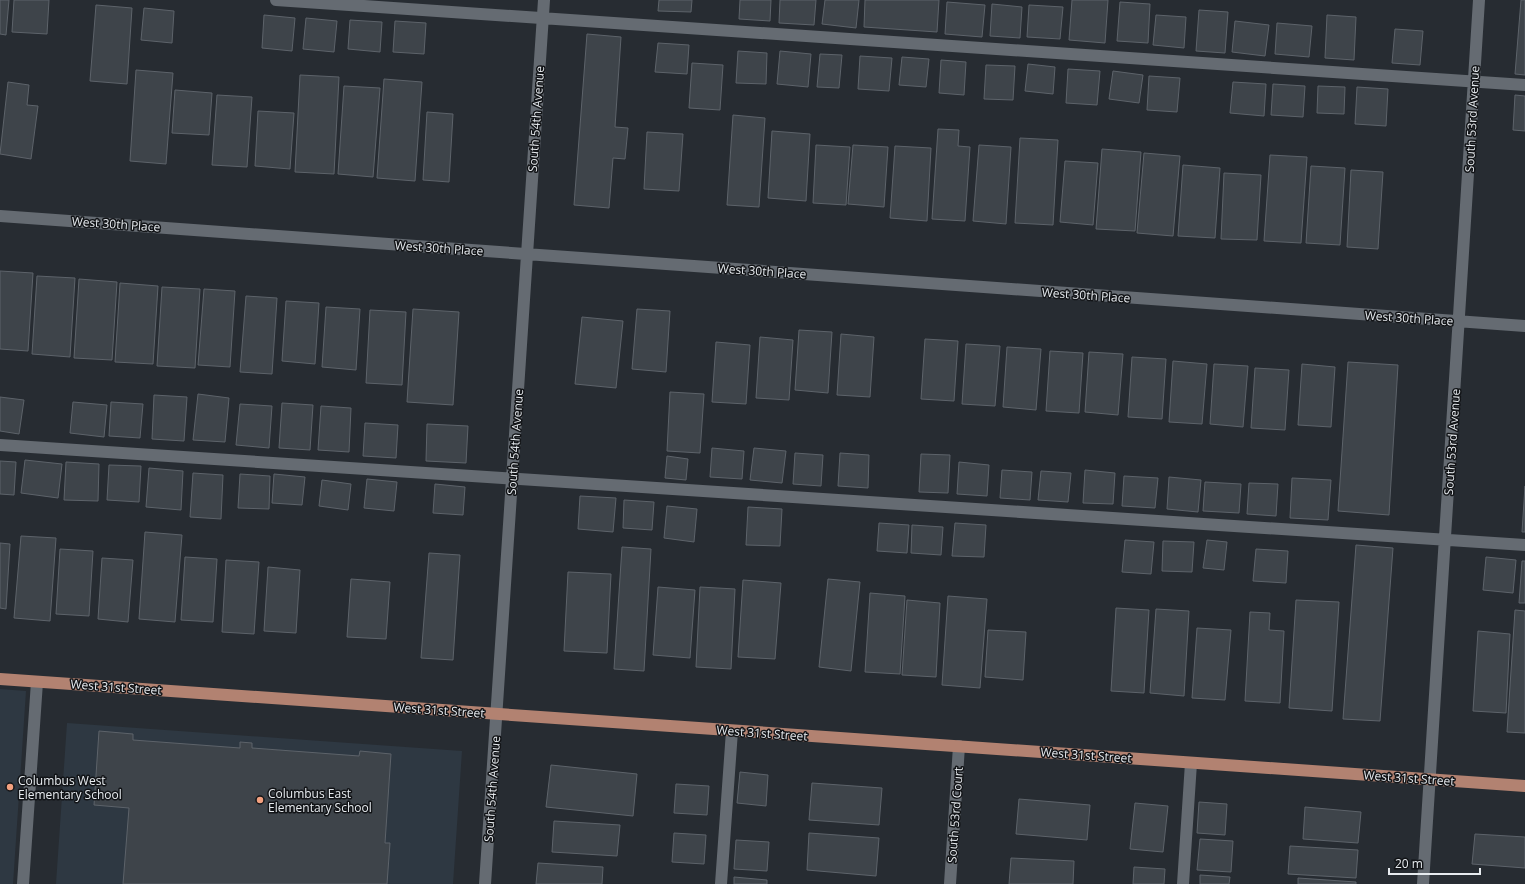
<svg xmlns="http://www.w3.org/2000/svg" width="1525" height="884" font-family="'Open Sans',sans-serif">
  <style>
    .built { fill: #2e3842 }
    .building { fill: #3e444a; stroke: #5d636a }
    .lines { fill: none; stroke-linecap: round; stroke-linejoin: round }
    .minor { stroke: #656b72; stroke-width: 12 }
    .major { stroke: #b28271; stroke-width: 12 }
    .poi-dot { fill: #f2a07f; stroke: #121417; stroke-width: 1.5 }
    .labels { text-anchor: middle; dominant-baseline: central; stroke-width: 3; stroke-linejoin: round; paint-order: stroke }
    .street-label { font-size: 12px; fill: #e7ebef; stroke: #121417 }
    .poi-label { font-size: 12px; fill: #e7ebef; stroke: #121417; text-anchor: start }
  </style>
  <rect width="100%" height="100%" fill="#272c32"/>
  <path class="built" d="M0 689 26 691 13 884H0Z
    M67 723 462 751 453 884H56Z"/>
  <path class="building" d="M0 0H9L6 35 0 34Z
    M14 0H49L47 34 12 32Z
    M659 0H692L691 12 658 11Z
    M740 0H771L770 21 739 19Z
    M780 0H816L814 25 779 23Z
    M825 0H859L856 28 822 24Z
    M865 0H939L937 32 864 27Z
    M1072 0H1108L1105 43 1069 40Z
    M1521 0H1525V75L1515 74Z
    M947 2 985 5 982 37 945 34Z
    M1120 2 1150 4 1148 43 1117 41Z
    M992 4 1022 7 1020 38 990 36Z
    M96 5 132 8 127 84 90 81Z
    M1029 5 1063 7 1060 39 1027 37Z
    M144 8 174 11 172 43 141 40Z
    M1199 10 1228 12 1225 53 1196 51Z
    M264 15 295 18 292 51 262 48Z
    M1156 15 1186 17 1184 48 1153 45Z
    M1327 15 1356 17 1354 60 1325 58Z
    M306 18 337 21 334 52 303 49Z
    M350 20 382 22 380 52 348 49Z
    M395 21 426 23 424 54 393 52Z
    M1235 21 1269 25 1265 56 1232 52Z
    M1277 23 1312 26 1309 57 1275 54Z
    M1395 29 1423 31 1420 65 1392 63Z
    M587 34 621 37 615 127 628 128 625 159 613 158 609 208 574 205Z
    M658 43 689 45 687 74 655 72Z
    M738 51 767 53 766 84 736 83Z
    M780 51 811 54 808 87 777 84Z
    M820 54 842 55 839 88 817 87Z
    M860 56 892 58 889 91 858 89Z
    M902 57 929 59 926 87 899 85Z
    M941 60 966 62 964 95 939 93Z
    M692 63 723 65 720 110 689 108Z
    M1028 64 1055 67 1053 94 1025 91Z
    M986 65 1015 66 1013 100 984 99Z
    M1068 69 1100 71 1097 105 1066 103Z
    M136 70 173 73 166 164 130 161Z
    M1113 71 1143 75 1139 103 1109 99Z
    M300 75 339 77 334 174 295 172Z
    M1149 76 1180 78 1177 112 1147 110Z
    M384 79 422 82 415 181 377 178Z
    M8 82 29 85 27 105 38 106 31 159 0 154Z
    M1233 82 1266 84 1264 116 1230 113Z
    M1273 84 1305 86 1303 117 1271 115Z
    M344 86 380 88 373 177 338 174Z
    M1318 86 1345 87 1344 114 1317 113Z
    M1357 87 1388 89 1386 126 1355 124Z
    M175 90 212 93 209 135 172 133Z
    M217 95 252 97 247 167 212 165Z
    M1515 95 1525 96V131L1513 130Z
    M258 111 294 113 290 169 255 166Z
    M427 112 453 114 449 182 423 180Z
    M733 115 765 118 759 207 727 205Z
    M938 129 959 130 958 146 970 147 965 221 932 219Z
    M772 131 810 134 806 201 768 198Z
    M647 132 683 134 679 191 644 189Z
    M1020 138 1058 140 1053 225 1015 223Z
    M816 145 850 147 846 205 813 203Z
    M853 145 888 147 884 207 848 204Z
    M979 145 1011 147 1006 224 973 221Z
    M895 146 931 148 927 221 890 218Z
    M1102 149 1141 152 1135 231 1096 229Z
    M1144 153 1180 156 1173 236 1137 233Z
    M1270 155 1307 157 1301 243 1264 241Z
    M1065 161 1098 163 1093 225 1060 222Z
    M1183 165 1220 168 1215 238 1178 236Z
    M1311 166 1345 168 1340 245 1306 243Z
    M1351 170 1383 172 1378 249 1347 247Z
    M1224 173 1261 175 1257 240 1221 239Z
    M0 271 33 273 28 351 0 349Z
    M37 276 75 278 70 357 32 354Z
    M79 279 117 282 112 360 74 358Z
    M120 283 158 286 153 364 115 362Z
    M162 287 200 289 195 368 157 366Z
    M204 289 235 291 230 367 198 365Z
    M246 296 277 298 272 374 240 372Z
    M286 301 319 303 315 364 282 361Z
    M326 307 360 309 356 370 322 367Z
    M413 309 459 312 453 405 407 402Z
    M637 309 670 311 666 372 632 369Z
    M370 310 406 312 402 385 366 383Z
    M582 317 623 321 616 388 575 384Z
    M799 330 832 332 828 393 795 390Z
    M841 334 874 337 870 397 837 395Z
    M760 337 793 340 789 400 756 398Z
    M925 339 958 341 954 401 921 399Z
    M716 342 750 345 746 404 712 402Z
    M966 344 1000 346 995 406 962 404Z
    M1007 347 1041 349 1036 410 1003 407Z
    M1050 351 1083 353 1079 413 1046 411Z
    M1089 352 1123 354 1118 415 1085 412Z
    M1132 357 1166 359 1162 419 1128 417Z
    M1173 361 1207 364 1202 424 1169 422Z
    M1348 362 1398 365 1389 515 1338 511Z
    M1214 364 1248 366 1243 427 1210 424Z
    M1302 364 1335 367 1331 427 1298 425Z
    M1255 368 1289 370 1285 430 1251 428Z
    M670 392 704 394 700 453 667 451Z
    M198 394 229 398 225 442 193 440Z
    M154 395 187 397 184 441 152 439Z
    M0 397 24 400 19 434 0 431Z
    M73 402 107 405 104 437 70 433Z
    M111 402 143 404 140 438 109 436Z
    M282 403 313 405 310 450 279 448Z
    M240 404 272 406 269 448 236 445Z
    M321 406 351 408 349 452 318 450Z
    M365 423 398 425 396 458 363 456Z
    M427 424 468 426 466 463 426 461Z
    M712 448 744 451 742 479 710 477Z
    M754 448 786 451 782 483 750 480Z
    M795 453 823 455 821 486 793 484Z
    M840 453 869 455 868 488 838 486Z
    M921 454 950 455 948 493 919 492Z
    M667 456 688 459 686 480 665 478Z
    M25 460 62 464 58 498 21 493Z
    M0 461 16 462 14 495 0 494Z
    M66 462 99 464 98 501 64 500Z
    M959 462 989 465 987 496 957 494Z
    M109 465 141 466 139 502 107 500Z
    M149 468 183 471 181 510 146 507Z
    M1002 470 1032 472 1030 500 1000 498Z
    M1085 470 1115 473 1113 504 1083 503Z
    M1041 471 1071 473 1068 502 1038 500Z
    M193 473 223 475 221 519 190 517Z
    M240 474 270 476 269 509 238 508Z
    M274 474 305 477 302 505 272 503Z
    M1124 476 1158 478 1155 508 1122 506Z
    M1169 477 1201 480 1198 512 1167 509Z
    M1292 478 1331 480 1328 520 1290 518Z
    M367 479 397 482 394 511 364 508Z
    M322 480 351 484 348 510 319 506Z
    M1205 482 1241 484 1239 513 1203 511Z
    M1249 483 1278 484 1276 516 1247 514Z
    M435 484 465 487 463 515 433 513Z
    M1525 486V532H1522Z
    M580 496 616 498 613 532 578 529Z
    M624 500 654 502 652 530 623 528Z
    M667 506 697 509 694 542 664 538Z
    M748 507 782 509 780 546 746 545Z
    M879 523 909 525 907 553 877 551Z
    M955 523 986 525 984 557 952 556Z
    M912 525 943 527 941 555 911 553Z
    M145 532 182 535 175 622 139 619Z
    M21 536 56 538 50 621 14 618Z
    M1125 540 1154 542 1151 574 1122 572Z
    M1207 540 1227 542 1224 570 1203 568Z
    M1163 541 1194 542 1192 572 1162 571Z
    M0 543 10 544 6 609 0 608Z
    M1356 545 1393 548 1380 721 1343 719Z
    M622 547 651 549 644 671 614 669Z
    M60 549 93 551 89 616 56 614Z
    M1256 549 1288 551 1286 583 1253 581Z
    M429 553 460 555 453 660 421 658Z
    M185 557 217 559 213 622 181 620Z
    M1486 557 1516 560 1513 593 1483 590Z
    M102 558 133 560 128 622 98 619Z
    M226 560 259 562 254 634 222 632Z
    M1522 561H1525V603H1519Z
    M268 567 300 570 296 633 264 631Z
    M568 572 611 574 607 653 564 651Z
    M351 579 390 582 386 639 347 637Z
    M828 579 860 582 851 671 819 667Z
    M743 580 781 583 775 659 738 657Z
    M658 587 695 590 690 658 653 655Z
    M700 587 735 589 731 669 696 667Z
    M870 593 905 596 900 674 865 672Z
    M948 596 987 599 980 688 942 685Z
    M907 600 940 603 936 677 902 675Z
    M1296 600 1339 602 1332 711 1289 708Z
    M1116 608 1149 610 1144 693 1111 691Z
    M1156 609 1189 611 1184 696 1150 693Z
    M1515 610 1525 611V733L1507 732Z
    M1250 612 1270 613 1269 630 1284 631 1280 703 1245 701Z
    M1197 628 1231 630 1225 700 1192 698Z
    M988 630 1026 632 1023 680 985 677Z
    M1478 631 1510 634 1506 713 1473 711Z
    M99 731 133 734V740L240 748V742L252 743V748L359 756 360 751 391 754 385 843H390L387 884H123L129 808 94 805Z
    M551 765 637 774 633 816 546 807Z
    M740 772 768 775 766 806 737 803Z
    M812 783 882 788 879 825 809 820Z
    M676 784 709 786 707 815 674 813Z
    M1019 799 1090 805 1087 840 1016 834Z
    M1199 802 1227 804 1225 835 1197 833Z
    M1135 803 1168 806 1163 852 1130 849Z
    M1305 807 1361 812 1358 843 1303 839Z
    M554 821 620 825 617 856 552 852Z
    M674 833 706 835 704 864 672 862Z
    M809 833 879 838 876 876 807 870Z
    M1475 834 1525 837V868L1472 864Z
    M1200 839 1233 841 1231 872 1197 870Z
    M736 840 769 842 767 871 734 869Z
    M1290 846 1358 850 1356 878 1288 874Z
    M1011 858 1074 861 1073 884H1009Z
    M538 863 603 867 602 884H536Z
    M1134 867 1165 869 1164 884H1133Z
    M1200 875 1230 877 1229 884H1200Z
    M734 877 767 880V884H734Z
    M1298 878 1356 882V884H1298Z"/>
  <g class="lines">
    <path class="minor" d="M276 0 1525 85
      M0 216 1525 326
      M0 445 1525 545
      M23 884 37 682
      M485 884 544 0
      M721 884 732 731
      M950 884 959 746
      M1183 884 1191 763
      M1423 884 1479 0"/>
    <path class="major" d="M0 679 1525 786"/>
  </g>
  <g class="poi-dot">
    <circle cx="10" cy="787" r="4"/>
    <circle cx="260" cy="800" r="4"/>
  </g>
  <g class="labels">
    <g class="street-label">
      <text transform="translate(536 119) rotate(-86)">South 54th Avenue</text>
      <text transform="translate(1472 119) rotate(-87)">South 53rd Avenue</text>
      <text transform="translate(116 224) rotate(4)">West 30th Place</text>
      <text transform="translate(439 248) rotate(4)">West 30th Place</text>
      <text transform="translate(762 271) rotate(4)">West 30th Place</text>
      <text transform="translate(1086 295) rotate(4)">West 30th Place</text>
      <text transform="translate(1409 318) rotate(4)">West 30th Place</text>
      <text transform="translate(515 442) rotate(-86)">South 54th Avenue</text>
      <text transform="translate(1452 442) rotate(-86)">South 53rd Avenue</text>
      <text transform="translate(116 687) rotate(4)">West 31st Street</text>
      <text transform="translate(439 710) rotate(4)">West 31st Street</text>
      <text transform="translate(762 733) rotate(4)">West 31st Street</text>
      <text transform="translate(1086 755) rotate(4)">West 31st Street</text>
      <text transform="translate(1409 778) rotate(4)">West 31st Street</text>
      <text transform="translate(492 789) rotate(-86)">South 54th Avenue</text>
      <text transform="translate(955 815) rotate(-86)">South 53rd Court</text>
    </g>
    <g class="poi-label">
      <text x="18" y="780">Columbus West<tspan x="18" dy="14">Elementary School</tspan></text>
      <text x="268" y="793">Columbus East<tspan x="268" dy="14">Elementary School</tspan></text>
    </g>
  </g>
  <path d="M1389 868v6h91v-6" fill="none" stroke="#e7ebef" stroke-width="2"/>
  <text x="1395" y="868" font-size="12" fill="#e7ebef" stroke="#121417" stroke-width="3" paint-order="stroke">20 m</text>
</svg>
